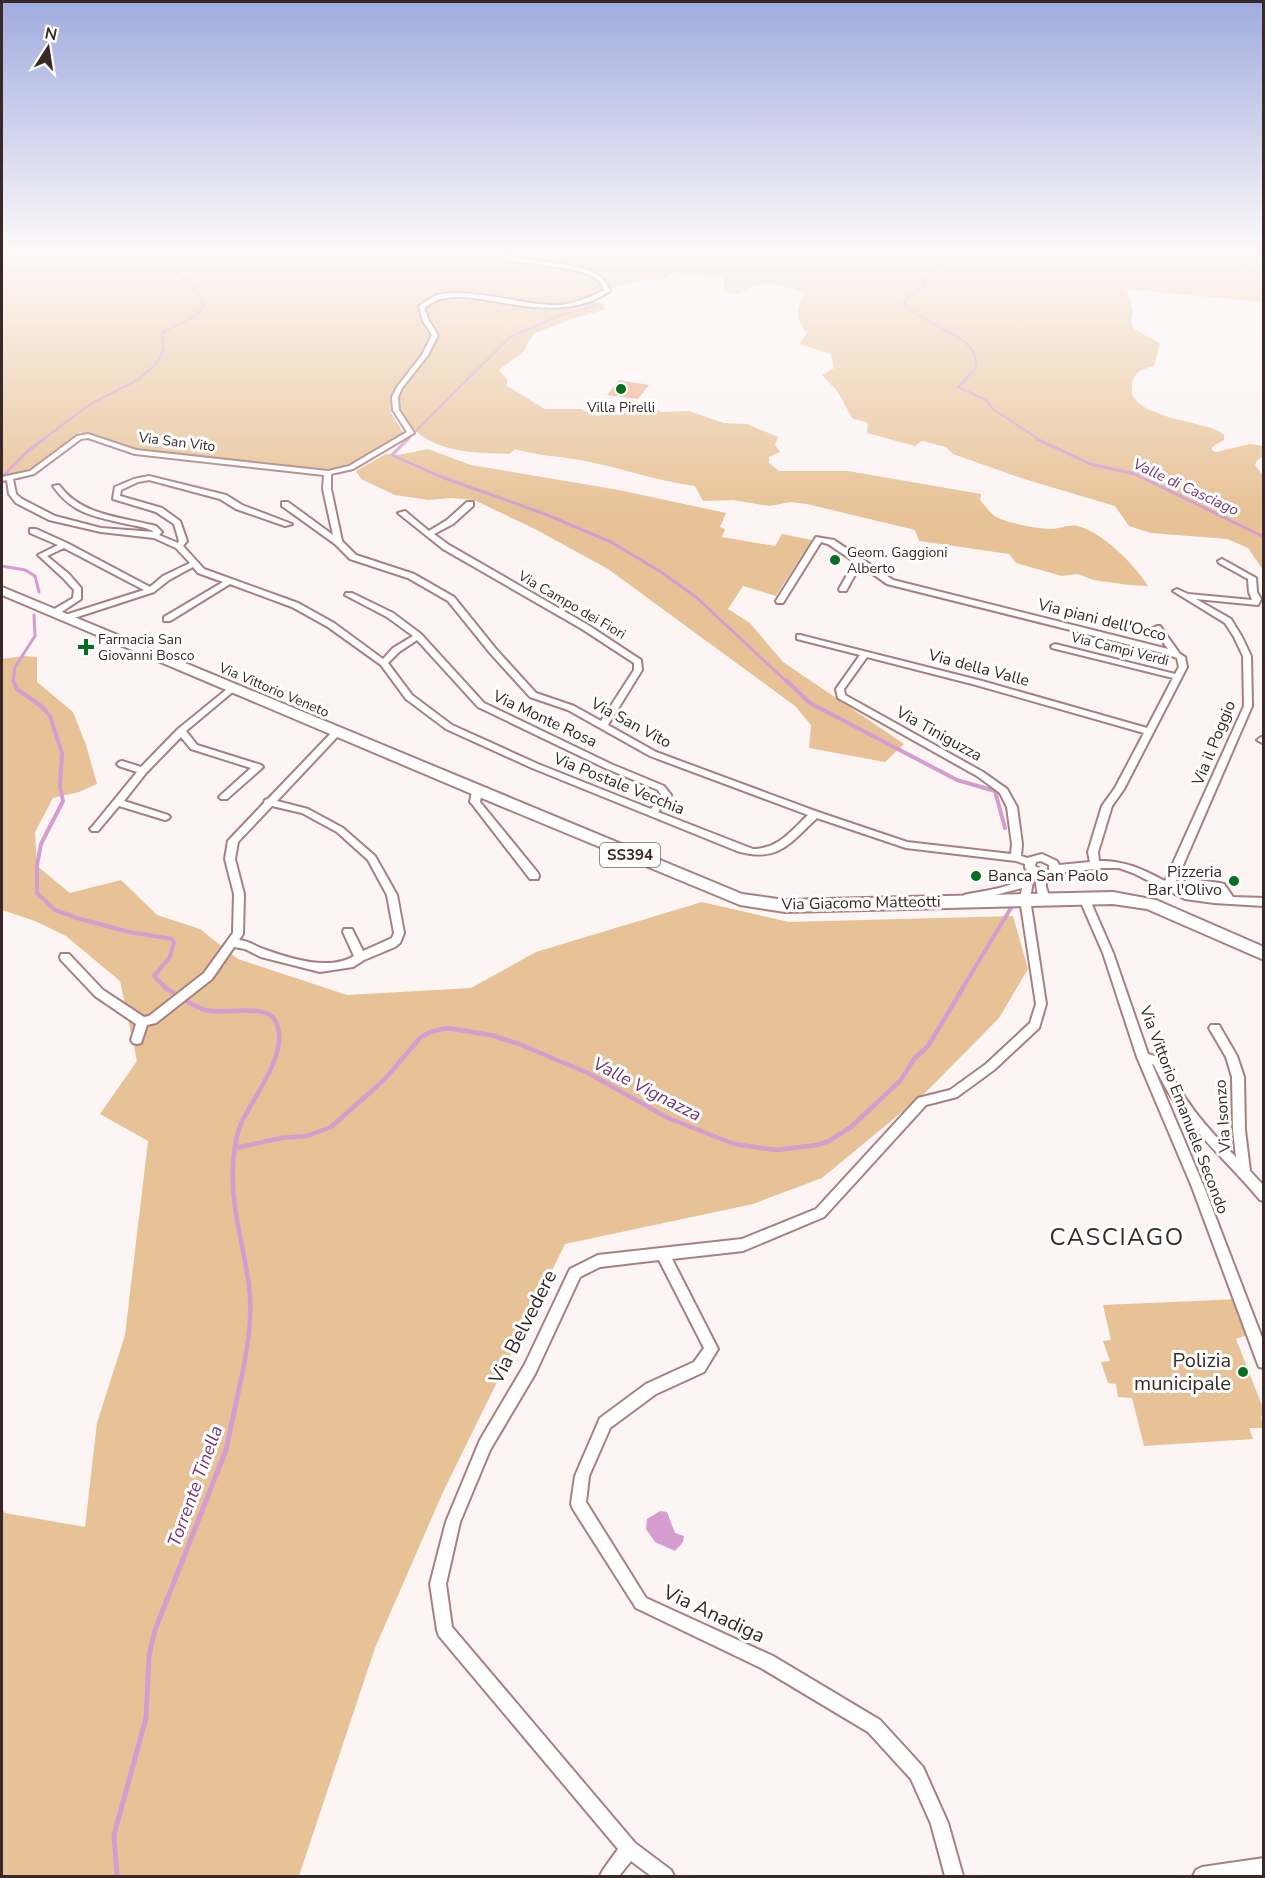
<svg xmlns="http://www.w3.org/2000/svg" width="1265" height="1878" font-family="'Nunito Sans',sans-serif">
  <style>
    .green { fill: #e7c296 }
    .water { fill: #d59dcf }
    .lines { fill: none; stroke-linecap: round; stroke-linejoin: round }
    .stream-far4 { stroke: #d59dcf; stroke-width: 2 }
    .stream-far3 { stroke: #d59dcf; stroke-width: 3 }
    .stream-far2 { stroke: #d59dcf; stroke-width: 4 }
    .stream-far1 { stroke: #d59dcf; stroke-width: 4.5 }
    .stream { stroke: #d59dcf; stroke-width: 5 }
    .building { fill: #eda787 }
    .minor-casing { stroke: #a8807f; stroke-width: 4 }
    .primary-casing { stroke: #a8807f; stroke-width: 4 }
    .minor { fill: #fff; fill-rule: evenodd }
    .primary { fill: #fff; fill-rule: evenodd }
    .poi-dot { fill: #046f20; stroke: #fff; stroke-width: 2 }
    .labels { text-anchor: middle; dominant-baseline: central; stroke-width: 6; stroke-linejoin: round; paint-order: stroke }
    .far-poi-label { font-size: 14px; fill: #382827; stroke: #fff; text-anchor: start }
    .far-street-label { font-size: 14px; fill: #382827; stroke: #fff }
    .far-water-label { font-size: 15px; font-style: italic; fill: #753371; stroke: #fff }
    .shield { fill: #fff; stroke: #746868; stroke-width: 1.5 }
    .shield-label { font-size: 15px; font-weight: bold; fill: #382827 }
    .street-label { font-size: 16px; fill: #382827; stroke: #fff }
    .poi-label { font-size: 16px; fill: #382827; stroke: #fff; text-anchor: end }
    .water-label { font-size: 18px; font-style: italic; fill: #753371; stroke: #fff }
    .near-street-label { font-size: 20px; fill: #382827; stroke: #fff }
    .near-poi-label { font-size: 20px; fill: #382827; stroke: #fff; text-anchor: end }
    .near-quarter-label { font-size: 24px; letter-spacing: 1.5px; fill: #382827; stroke: #fff }
  </style>
  <rect width="100%" height="100%" fill="#fdf4f4"/>
  <path class="green" d="M2 250H1263V302L1124 289 1127 290 1133 310 1131 322 1134 329 1160 343 1154 366C1142 369 1133 372 1132 386 1132 391 1131 395 1135 399 1150 418 1196 421 1219 431L1224 435V440L1212 447V450L1216 452 1250 444 1263 446V457L1257 460 1255 465 1263 476V570L1248 548 1227 539 1151 533 1129 526 1115 506 1024 479 953 454 946 447 922 441 915 446 867 433 868 423 852 418 838 392 822 375 834 368 831 354 799 344 807 333C795 316 796 311 805 293 786 285 757 278 741 293H730L724 289V278L674 272 664 279 649 281 648 279 602 291 586 300 604 303 605 310 574 318 533 334 524 351 499 370 507 379V386L545 409H581L597 416 623 409 649 406 662 412 689 411 724 423 747 424 778 437 775 445 780 452 769 457V463L779 471H848L981 494 980 500C984 505 988 510 992 514 1002 523 1038 529 1051 529 1059 529 1070 524 1078 526 1102 532 1135 565 1148 586L1129 585 1094 580 1077 574 1062 576 1016 563 1009 554 919 541 915 530 807 504 791 502 769 506 733 500 703 501 695 486C656 481 619 467 580 460 558 456 537 456 515 449L509 454C480 453 442 453 418 433 408 425 400 412 390 402L391 413 404 434C378 449 354 467 324 469L133 449 80 432C55 450 34 475 2 476Z
    M428 449 471 465 619 490 726 513 720 527 725 529 722 537 775 546 782 534 812 540 776 596 743 586 728 609 750 623 783 662 904 744 885 762 809 748 811 725 795 706 608 569 535 529 474 500 452 498 429 500 395 495 361 479 356 471 386 454 399 455Z
    M24 656 37 657V682L73 712 86 745 97 784 79 792 53 798 35 832 37 866 70 893 121 880 157 915 200 929 238 959 347 995 471 988 536 952 702 902 789 922 1013 916 1028 969 999 1018 925 1093 822 1178 753 1204 565 1244 443 1492 375 1648 299 1876H2V1509L5 1513 85 1527 97 1423 125 1335 148 1141 100 1114 137 1061 120 981 66 936 35 921 2 910V659Z
    M1240 1299 1252 1333 1236 1339 1263 1408V1415L1261 1416 1263 1428H1249L1253 1439 1144 1446 1132 1398 1118 1397 1116 1384 1108 1383 1101 1362 1110 1361 1103 1341 1111 1340 1103 1305Z"/>
  <path class="water" d="M660 1511 667 1512 675 1533 684 1536 683 1542 675 1551 655 1542 646 1529 647 1519Z"/>
  <g class="lines">
    <path class="stream-far4" d="M946 250C943 270 925 275 923 288L915 291 904 302C919 324 964 332 974 353 976 357 975 364 976 368L958 387 986 400 993 409 1040 440
      M1226 250 1264 279
      M42 440 89 405 139 379 157 363 164 348 162 333C176 323 195 322 204 305 197 289 186 280 172 269L169 250
      M407 440 510 337 559 316 597 305"/>
    <path class="stream-far3" d="M408 439 392 455 439 476 545 514 611 542 661 572 696 597 787 682
      M1037 439 1090 464 1135 474 1264 537
      M2 477 28 451 44 439
      M2 566 25 570 35 576 39 592
      M13 682 15 667 35 636 34 615"/>
    <path class="stream-far2" d="M13 680 17 689 41 706 50 716 62 753 60 787 63 801 41 844 37 865V893L55 910 77 918 129 932 172 939 174 942 170 957 154 976 167 989
      M786 680 810 703 957 780 995 791 1005 828
      M962 989 1011 908"/>
    <path class="stream-far1" d="M166 988C176 995 193 1006 205 1010 222 1015 266 1003 275 1020 292 1051 253 1096 241 1124 236 1135 234 1152 233 1164 230 1205 244 1246 249 1286 253 1318 247 1349 241 1381
      M236 1148 281 1138 307 1136 331 1127 384 1080 420 1038 430 1032 447 1028 491 1035 519 1044 588 1073 668 1118 734 1144 777 1150 817 1145 829 1141 851 1127 900 1081 914 1059 928 1046 963 988"/>
    <path class="stream" d="M117 1876 114 1835 146 1718 149 1656 155 1630 226 1450 241 1379"/>
  </g>
  <path class="building" d="M619 380 649 385 638 399 607 395Z"/>
  <g class="lines">
    <g class="minor-casing">
      <path id="minor" d="M485 250C495 250 506 256 516 258 540 263 584 262 603 279 606 282 608 287 610 291 575 315 532 308 492 301 475 298 457 295 441 299 435 300 429 305 424 308L429 321 438 335 428 355 402 388 398 397 399 410 414 433 353 469 331 474V489L342 541 356 555 414 574 454 597 496 649 536 693 574 706 601 721 634 670V663L582 629 443 549 398 513 405 511 429 531 447 520 467 502H473V506L453 524 434 534 449 545 588 625 641 660 642 670 608 725 656 752 818 812 907 842 1011 854 1012 844 1007 807 1000 793 977 776 838 698 836 689 860 655 797 639V635H800L982 681 1147 728 1173 678 1052 648 1051 646 1055 644 1175 674 1179 667 1177 658 1166 654 887 584 863 567 857 571 846 591H840L839 589 851 568 858 564 828 544 821 542 783 603H777L776 601 816 537 834 540 893 580 1168 649 1153 628 1157 626H1160L1180 654 1185 657 1187 667 1124 789 1112 806 1098 852 1099 861C1124 860 1144 870 1165 881L1244 706 1243 656 1234 637 1225 623 1173 591 1177 589 1188 594 1252 600 1249 592 1248 579 1219 563 1218 561 1222 559 1256 578 1257 592 1261 599 1258 605 1196 599 1231 619 1242 637 1251 656 1252 706 1174 886 1182 890 1186 880 1190 879 1220 883 1224 884 1233 897 1264 898V906L1214 903 1185 899 1133 873 1119 868H1103L1058 873 1056 876 1046 877V887L1050 899 1045 903C1036 899 1036 884 1036 876L1033 881 1030 899 1046 1004 1039 1028 994 1070 957 1097 926 1105 824 1217 743 1251 672 1259 718 1349 704 1372 656 1394 610 1428 589 1476 586 1502 646 1598 773 1656 880 1720 923 1767 948 1823 963 1876H945L931 1824 911 1779 868 1732 761 1668 636 1608 573 1509 571 1504 575 1476 600 1418 646 1384 694 1362 704 1348 659 1260 600 1267 580 1277 535 1374 490 1450 460 1522 446 1584 452 1627 635 1843 671 1870 674 1876H651L631 1861 619 1876H600L603 1870 618 1849 439 1636 437 1630 430 1584 446 1522 480 1440 525 1364 570 1269 598 1255 742 1239 816 1209 918 1098 950 1090 986 1064 1030 1023 1036 1004 1020 899 1022 888 968 902 963 898 964 895C983 890 1019 889 1028 871L1025 868V864L1016 861 906 848 817 818C789 844 778 863 737 851L532 768 446 729 406 699 381 665 328 627 292 607 230 584 170 621H164V617L223 582 198 573 193 567 169 580 154 592 68 620H62V616L144 590 64 548 47 556 69 574 81 588V599L57 615H51V611L73 598 74 590 63 578 38 555 58 545 30 533V529H36L67 543 150 587 163 576 190 563 176 548 154 538 101 532 49 520 16 503 9 494 7 480 2 481V477L30 471 77 436 88 434 136 450 328 471 349 466 407 432 393 410 392 397 397 387 422 355 432 335 423 321 419 306C424 303 430 298 435 296 464 286 522 305 555 305 573 305 588 298 604 290 603 288 602 284 600 282 581 260 510 270 485 250ZM88 438 135 454 324 475 323 489 333 535 288 502H282V506L335 544 350 559 408 578 448 601 490 653 530 697 568 710 650 756 808 815C791 831 778 849 753 849L658 812 671 795 664 786 611 764 484 703 421 634 393 613 352 593H346L345 595 387 617 413 636 393 648 383 659 334 623 298 603 204 569 183 546 187 541 180 521 162 508 120 496 121 490 138 482 149 480 220 499 236 509 285 526 292 524 242 505 226 495 149 476 134 479 115 487 113 499 156 512 174 524 179 541 178 543 159 535 162 532 156 526C122 517 81 516 59 485L53 486C72 514 96 517 127 524 136 526 147 527 154 532L101 528 55 516 22 499 16 494 13 479 34 474 81 439ZM417 640 478 707 605 768 658 790 661 795 651 809 538 764 452 725 412 695 388 663 399 652ZM867 657 976 685 1144 733 1115 788 1102 806 1088 852 1090 862 1059 865 1057 861 1042 854 1027 858 1021 856 1022 844 1017 807 1007 789 983 772 845 695 844 689ZM1041 861 1049 865V870H1042L1035 866 1036 862ZM1193 887 1217 890 1222 897 1191 893Z
        M232 685 236 688 235 690 186 731 197 745 261 765 263 767 261 769 227 799H221L219 797 221 795 251 768 191 749 181 737 146 773 124 801 168 815 170 817 168 819 165 820 119 806 98 831H92L90 829 92 827 137 772 119 766 117 764 119 762 122 761 141 767 178 729Z
        M337 729 340 730V734L277 801 308 809 343 828 375 856 397 895 404 933 400 943 395 947 364 960 353 967 320 972 261 957 245 949 234 947 212 979 156 1023 147 1025 141 1043 137 1044 133 1043 131 1040 136 1024 95 996 61 960 60 957 61 954H69L103 990 144 1017 149 1016 204 973 233 933 234 894 225 859 228 841 264 803 265 800 268 799 334 730ZM272 806 302 813 337 832 368 860 387 895 394 933 392 938 363 951 352 929H344L343 932 354 956C330 971 291 959 266 950 256 947 250 941 239 940L243 934 244 894 235 859 238 842Z
        M1261 737 1264 738V744L1257 740Z
        M477 788 482 791 480 802 538 873 539 876 538 879H530L472 804 470 802 472 791Z
        M1084 894 1089 898 1113 953 1148 1054 1162 1058C1182 1098 1204 1126 1236 1157L1233 1130 1232 1077 1226 1057 1209 1028 1211 1025H1219L1237 1056 1244 1077 1245 1130 1250 1171 1264 1186V1201L1260 1200C1220 1152 1180 1123 1154 1065L1152 1064 1204 1187 1264 1343V1368L1259 1367 1257 1362 1192 1187 1137 1057 1103 953 1079 898Z
        M1264 1858V1876H1193L1196 1870 1202 1867Z"/>
    </g>
    <g class="primary-casing">
      <path id="primary" d="M2 587 742 894 785 900 1113 892 1156 900 1264 947V960L1147 909 1113 904 785 912 740 905 472 794 2 595Z"/>
    </g>
    <use href="#minor" class="minor"/>
    <use href="#primary" class="primary"/>
  </g>
  <linearGradient id="sky" x2="0" y2="1"><stop stop-color="#a0abde"/><stop offset="0.49" stop-color="#fefafa"/><stop offset="1" stop-color="#fefafa" stop-opacity="0"/></linearGradient>
  <rect width="1265" height="513" fill="url(#sky)"/>
  <g class="poi-dot">
    <circle cx="621" cy="389" r="6"/>
    <circle cx="835" cy="560" r="6"/>
    <path d="M83 638h6v6h6v6h-6v6h-6v-6h-6v-6h6z"/>
    <circle cx="976" cy="876" r="6"/>
    <circle cx="1234" cy="881" r="6"/>
    <circle cx="1243" cy="1372" r="6"/>
  </g>
  <g class="labels">
    <g class="far-poi-label">
      <text x="621" y="407" text-anchor="middle">Villa Pirelli</text>
      <text x="847" y="552">Geom. Gaggioni<tspan x="847" dy="16">Alberto</tspan></text>
      <text x="98" y="639">Farmacia San<tspan x="98" dy="16">Giovanni Bosco</tspan></text>
    </g>
    <g class="far-street-label">
      <text transform="translate(177 442) rotate(7)">Via San Vito</text>
      <text transform="translate(572 605) rotate(30)">Via Campo dei Fiori</text>
      <text transform="translate(1120 649) rotate(14)">Via Campi Verdi</text>
      <text transform="translate(274 690) rotate(23)">Via Vittorio Veneto</text>
    </g>
    <g class="far-water-label">
      <text transform="translate(1186 487) rotate(25)">Valle di Casciago</text>
    </g>
    <rect class="shield" x="600" y="843" width="60" height="24" rx="4.5"/>
    <g class="shield-label">
      <text x="630" y="855">SS394</text>
    </g>
    <g class="street-label">
      <text transform="translate(1102 620) rotate(14)">Via piani dell'Occo</text>
      <text transform="translate(979 668) rotate(15)">Via della Valle</text>
      <text transform="translate(545 719) rotate(25)">Via Monte Rosa</text>
      <text transform="translate(631 723) rotate(28)">Via San Vito</text>
      <text transform="translate(939 734) rotate(29)">Via Tiniguzza</text>
      <text transform="translate(1214 743) rotate(-68)">Via il Poggio</text>
      <text transform="translate(619 784) rotate(22)">Via Postale Vecchia</text>
      <text transform="translate(861 903) rotate(-1)">Via Giacomo Matteotti</text>
      <text transform="translate(1184 1110) rotate(69)">Via Vittorio Emanuele Secondo</text>
      <text transform="translate(1223 1116) rotate(-94)">Via Isonzo</text>
    </g>
    <g class="poi-label">
      <text x="1222" y="872">Pizzeria<tspan x="1222" dy="18">Bar l'Olivo</tspan></text>
      <text x="988" y="876" text-anchor="start">Banca San Paolo</text>
    </g>
    <g class="water-label">
      <text transform="translate(647 1089) rotate(27)">Valle Vignazza</text>
      <text transform="translate(195 1486) rotate(-70)">Torrente Tinella</text>
    </g>
    <g class="near-street-label">
      <text transform="translate(523 1327) rotate(-63)">Via Belvedere</text>
      <text transform="translate(714 1614) rotate(25)">Via Anadiga</text>
    </g>
    <g class="near-poi-label">
      <text x="1231" y="1360">Polizia<tspan x="1231" dy="23">municipale</tspan></text>
    </g>
    <g class="near-quarter-label">
      <text x="1117" y="1237">CASCIAGO</text>
    </g>
  </g>
  <rect width="1265" height="1878" fill="none" stroke="#382827" stroke-width="6"/>
  <g transform="translate(48 48) rotate(12)" stroke="#ffffff" stroke-width="4.5" paint-order="stroke">
  <path d="M0-4.5L10 22L0 15L-10 22Z" fill="#382827"/>
  <text y="-9" font-size="16" font-weight="bold" text-anchor="middle" fill="#382827">N</text>
  </g>
</svg>
